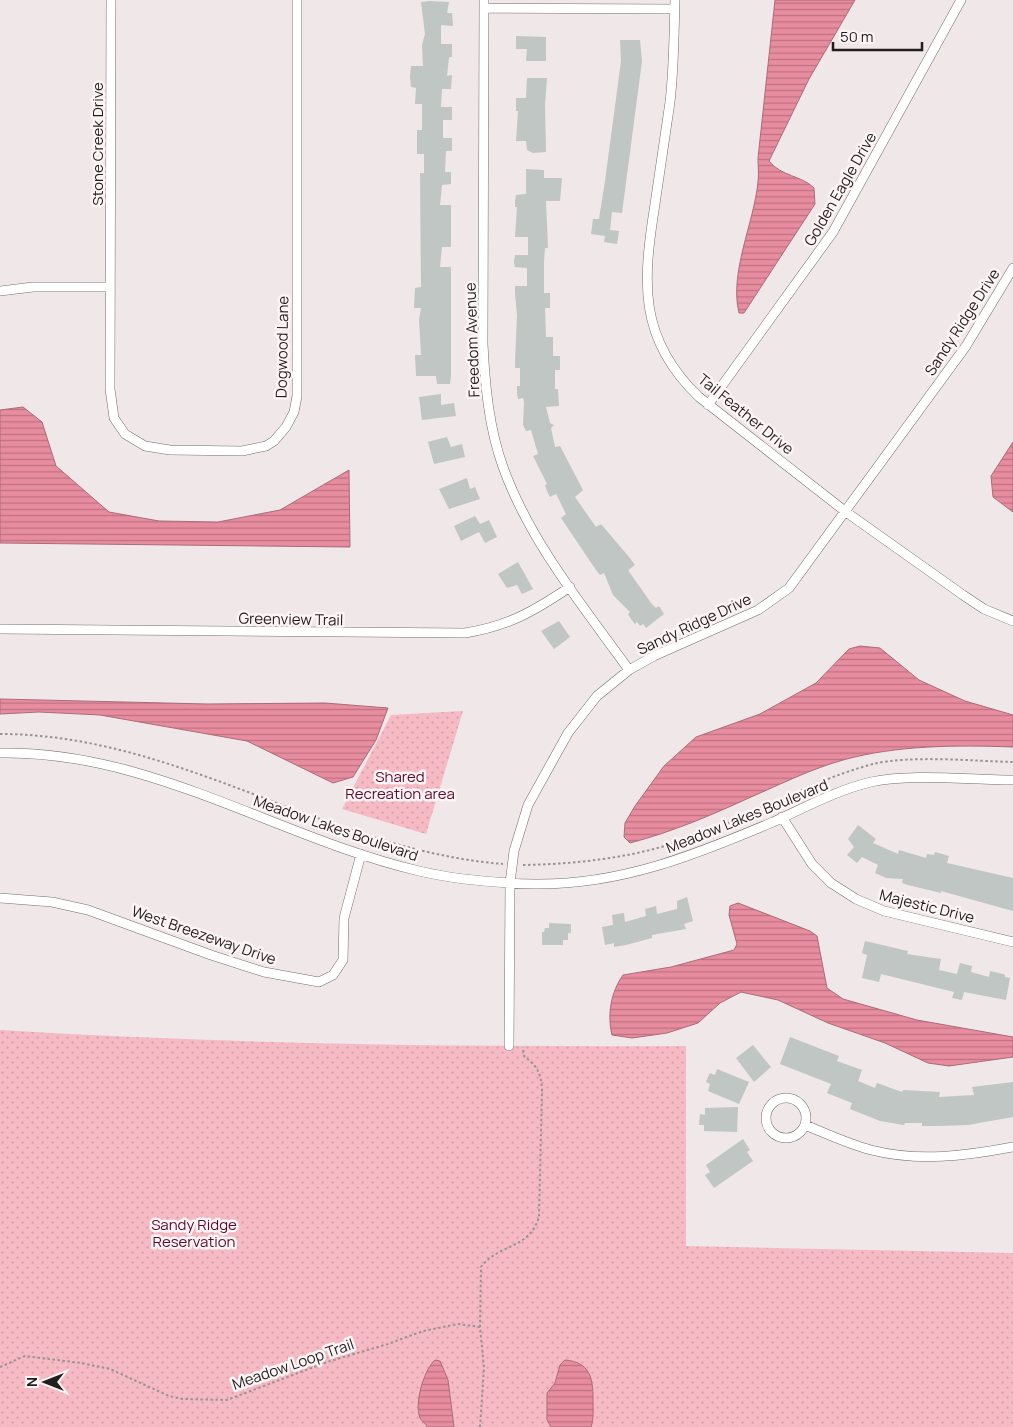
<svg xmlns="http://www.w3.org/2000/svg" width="1013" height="1427" font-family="Manrope,sans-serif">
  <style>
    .park { fill: url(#park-dots) }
    .water { fill: url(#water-rules); stroke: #ac6b79 }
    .building { fill: #bfc6c3 }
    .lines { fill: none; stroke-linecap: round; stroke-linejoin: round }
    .street-casing { stroke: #746d6e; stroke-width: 10 }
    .path { stroke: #999393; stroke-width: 2; stroke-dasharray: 2.5 2.5; stroke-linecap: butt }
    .street { stroke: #fff; stroke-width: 9 }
    .labels { text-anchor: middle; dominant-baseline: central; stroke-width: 5; stroke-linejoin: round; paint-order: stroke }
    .street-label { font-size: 15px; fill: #211e1e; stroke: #fdf4f6 }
    .park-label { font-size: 15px; fill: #5e0b29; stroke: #fdf4f6 }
  </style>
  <defs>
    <pattern id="park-dots" width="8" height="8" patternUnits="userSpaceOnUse" patternTransform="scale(1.25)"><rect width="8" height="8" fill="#f6bac5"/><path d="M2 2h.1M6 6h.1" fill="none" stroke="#d39fa9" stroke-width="1.8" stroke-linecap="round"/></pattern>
    <pattern id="water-rules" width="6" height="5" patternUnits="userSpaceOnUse" patternTransform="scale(1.25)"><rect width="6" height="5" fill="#e88ca0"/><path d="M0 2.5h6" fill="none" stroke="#bc7282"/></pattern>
  </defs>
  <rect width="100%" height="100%" fill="#efe7e8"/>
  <path class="park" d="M463 711 426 834 342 809 391 715Z
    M0 1030C228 1044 457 1047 686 1046V1246L1013 1253V1427H0Z"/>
  <path class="water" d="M775 0H855L809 79 769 161C782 177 801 175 814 188L815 204 744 313H739C729 273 754 223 758 182 759 174 758 166 758 158Z
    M23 407 42 422 56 466 109 512 159 521 218 522 280 510 349 470 350 547 0 543V410Z
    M1013 442V512L993 497 991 476Z
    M860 646 880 648 919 680 965 701 1013 715V747C957 745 897 745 843 760 811 769 781 784 751 797 712 815 672 832 630 843L624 837 625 823 635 806 664 766 696 737 760 714 816 683 849 649Z
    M0 699 207 704 325 703 388 708 376 740 353 777 333 783 247 741 100 715 39 712 0 714Z
    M738 903 810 931 817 936 827 988 843 999 917 1020 1013 1037V1057L949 1066 928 1063 885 1043 828 1023 778 1000 741 992 720 1003 698 1023 667 1033 632 1038 612 1035C607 1014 611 992 623 975L671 967 734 950 737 944 729 915 730 906Z
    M435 1360 440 1361 448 1380 454 1427H427C426 1423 422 1422 420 1418 414 1403 424 1370 435 1360Z
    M565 1360C590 1362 593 1378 593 1399 593 1409 594 1418 591 1427H551L547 1420V1393L555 1383 560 1365Z"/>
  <path class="building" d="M429 1 449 2 447 13H452L453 26 441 25V44H452V57H449L447 76 452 75 451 89H442L441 107H452V120H443V138H452V151H446L445 172H451V184L442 185 440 205H451V247H442L440 267H451V376L450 384H437L436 376H416L415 355H421L419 320 421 308H414L415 288 421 287 420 173H424V154H417V130H422V104H415L416 88 411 87 410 77 411 66H423L422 45 425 34 421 2Z
    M516 36 546 37V61H526L527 49H516Z
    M620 40H640L642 61 622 213 612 212 610 230 619 231 617 244 604 242 605 236 591 234 593 219H599L605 181 621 61Z
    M527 78H547L545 105 546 152 533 153 527 150 526 141H516L518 111H516V98H526Z
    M526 169 544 170V178H562L560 201H546L548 248H545L544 262V293H550V308H545L546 337H553V356H560V370H555V389H558L559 406 546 407 550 423 554 425 551 428 555 447 560 446 583 490 575 497 596 527 601 524 629 557 635 565 628 570 651 603 656 608 659 606 664 614 646 628 643 624 640 626 637 622 635 624 631 619 628 614 630 612 613 595 604 573 600 575 596 570 561 518 566 514 556 494 550 497 547 491 545 485 547 484 533 456 538 454 531 430 526 431 523 425 524 402 523 398 518 399 517 393V386H520V368H515V362L517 315 515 293V286H527V268L515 267 514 262 515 255H528V237H515L517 207H515V201L516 195 526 194Z
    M441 394V405L454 403 456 416 422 420 419 397Z
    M447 437 451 447 462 444 465 457 434 464 428 442Z
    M467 478 470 489 475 487 480 499 449 509 439 489Z
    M475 516 480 524 489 520 497 537 485 543 479 532 461 541 454 526Z
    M518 562 533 589 522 594 517 585 507 588 498 574Z
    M559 621 570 637 554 649 541 631Z
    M858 825 876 839 873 843 898 854 899 850 926 858 927 854 934 855 935 852 949 856 947 863 1013 878V911L941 891V893L908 885 902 883 903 879 886 878 875 873 878 865 862 857 857 863 847 855 854 847 848 839Z
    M687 897 693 921 684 924 686 929 652 935V938L626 945 614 947V943L605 945 602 927 613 925 612 915 624 913 625 922 646 916 645 909 656 906 657 914 677 909V901Z
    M549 923 571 924V933H568V940H563V945H542V932H544L545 928H549Z
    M865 941 908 951 907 954 941 959 939 970 957 974 960 963 972 966 971 972 989 977 990 971 1003 974 1005 975V977L1010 978 1006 1000 964 992 962 1000 952 998 954 992 881 974 879 982 862 978 867 955 862 953Z
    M790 1037 839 1056 837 1061 862 1070 858 1081 875 1088 877 1083 902 1092 903 1090 940 1092 939 1097 974 1095 972 1087 1013 1082V1117L968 1125 939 1126H922V1123H905L904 1125 880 1121 850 1109 852 1103 827 1093 831 1084 780 1064Z
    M753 1045 771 1067 754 1082 736 1058Z
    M717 1069 749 1082 739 1104 708 1091 710 1084 706 1082 708 1077 710 1073 715 1075Z
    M738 1107 737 1132 704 1131V1125H699L700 1114 705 1115V1108Z
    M743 1139 750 1150 747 1152 753 1161 714 1188 705 1175 710 1172 706 1165Z"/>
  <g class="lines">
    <g class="street-casing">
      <path id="street" d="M111 0 110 389 114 418 125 434 145 446 170 450 242 451 266 446 274 441 286 427 294 412 297 396V0
        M484 0 483 344C485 386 489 428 503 467 530 542 583 606 629 670
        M675 0C674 34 674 68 670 102 665 136 660 170 655 204 643 280 637 338 699 397L846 512 963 595 984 609 1013 621
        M484 8 675 9
        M0 291 33 287H110
        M708 405 833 232 961 0
        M0 629 465 633C509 626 534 611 570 587
        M0 753C150 750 278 838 419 871 457 880 496 883 535 884 621 885 695 855 773 822 804 808 837 790 871 782 912 773 970 780 1013 780
        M782 817 812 864 831 883 856 899 884 911 1013 942
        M0 898 52 902 88 910 211 955 264 972 319 982 333 975 343 960 344 918 361 854
        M509 1046 510 883 514 851 528 805 568 733 597 696 629 670 654 656 758 610 789 588 966 346 1013 268
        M766 1118a20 20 0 1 1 40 0a20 20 0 1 1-40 0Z
        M805 1125C827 1134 848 1144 871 1150 918 1162 966 1156 1013 1147"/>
    </g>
    <path class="path" d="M0 734C178 734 328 850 503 864
      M523 865C584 864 644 856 701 834 759 812 813 780 873 764 911 755 973 761 1013 762
      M0 1367 25 1356 81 1363 110 1369 169 1396 183 1399 227 1400 327 1362 388 1344 423 1331 458 1324 480 1327
      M480 1427 484 1368 480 1327 481 1267C499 1243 529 1250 539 1217L542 1089C541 1073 537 1066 524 1056L523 1047"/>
    <use href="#street" class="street"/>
  </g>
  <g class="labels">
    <g class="street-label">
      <text transform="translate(97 144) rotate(-90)">Stone Creek Drive</text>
      <text transform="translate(840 189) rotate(-60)">Golden Eagle Drive</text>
      <text transform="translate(962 322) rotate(-57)">Sandy Ridge Drive</text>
      <text transform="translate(472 340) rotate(-92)">Freedom Avenue</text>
      <text transform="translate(282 347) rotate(-89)">Dogwood Lane</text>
      <text transform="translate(746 414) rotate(39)">Tail Feather Drive</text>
      <text transform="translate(291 619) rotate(1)">Greenview Trail</text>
      <text transform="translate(694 624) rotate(-25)">Sandy Ridge Drive</text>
      <text transform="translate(747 816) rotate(-22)">Meadow Lakes Boulevard</text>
      <text transform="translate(336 828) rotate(19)">Meadow Lakes Boulevard</text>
      <text transform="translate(927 906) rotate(14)">Majestic Drive</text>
      <text transform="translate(204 935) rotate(19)">West Breezeway Drive</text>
      <text transform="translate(293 1364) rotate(-19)">Meadow Loop Trail</text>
    </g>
    <g class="park-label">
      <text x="400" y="776">Shared<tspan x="400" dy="17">Recreation area</tspan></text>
      <text x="194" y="1224">Sandy Ridge<tspan x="194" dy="17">Reservation</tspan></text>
    </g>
  </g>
  <g transform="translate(45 1382) rotate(270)" stroke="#fdf4f6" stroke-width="4" paint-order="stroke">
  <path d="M0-4L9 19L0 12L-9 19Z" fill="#211e1e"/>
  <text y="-8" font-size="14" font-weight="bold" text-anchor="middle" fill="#211e1e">N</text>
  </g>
  <path d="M833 42v8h89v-8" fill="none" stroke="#211e1e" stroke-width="2.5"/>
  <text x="840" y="42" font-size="15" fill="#211e1e" stroke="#fdf4f6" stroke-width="4" paint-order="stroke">50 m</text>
</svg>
